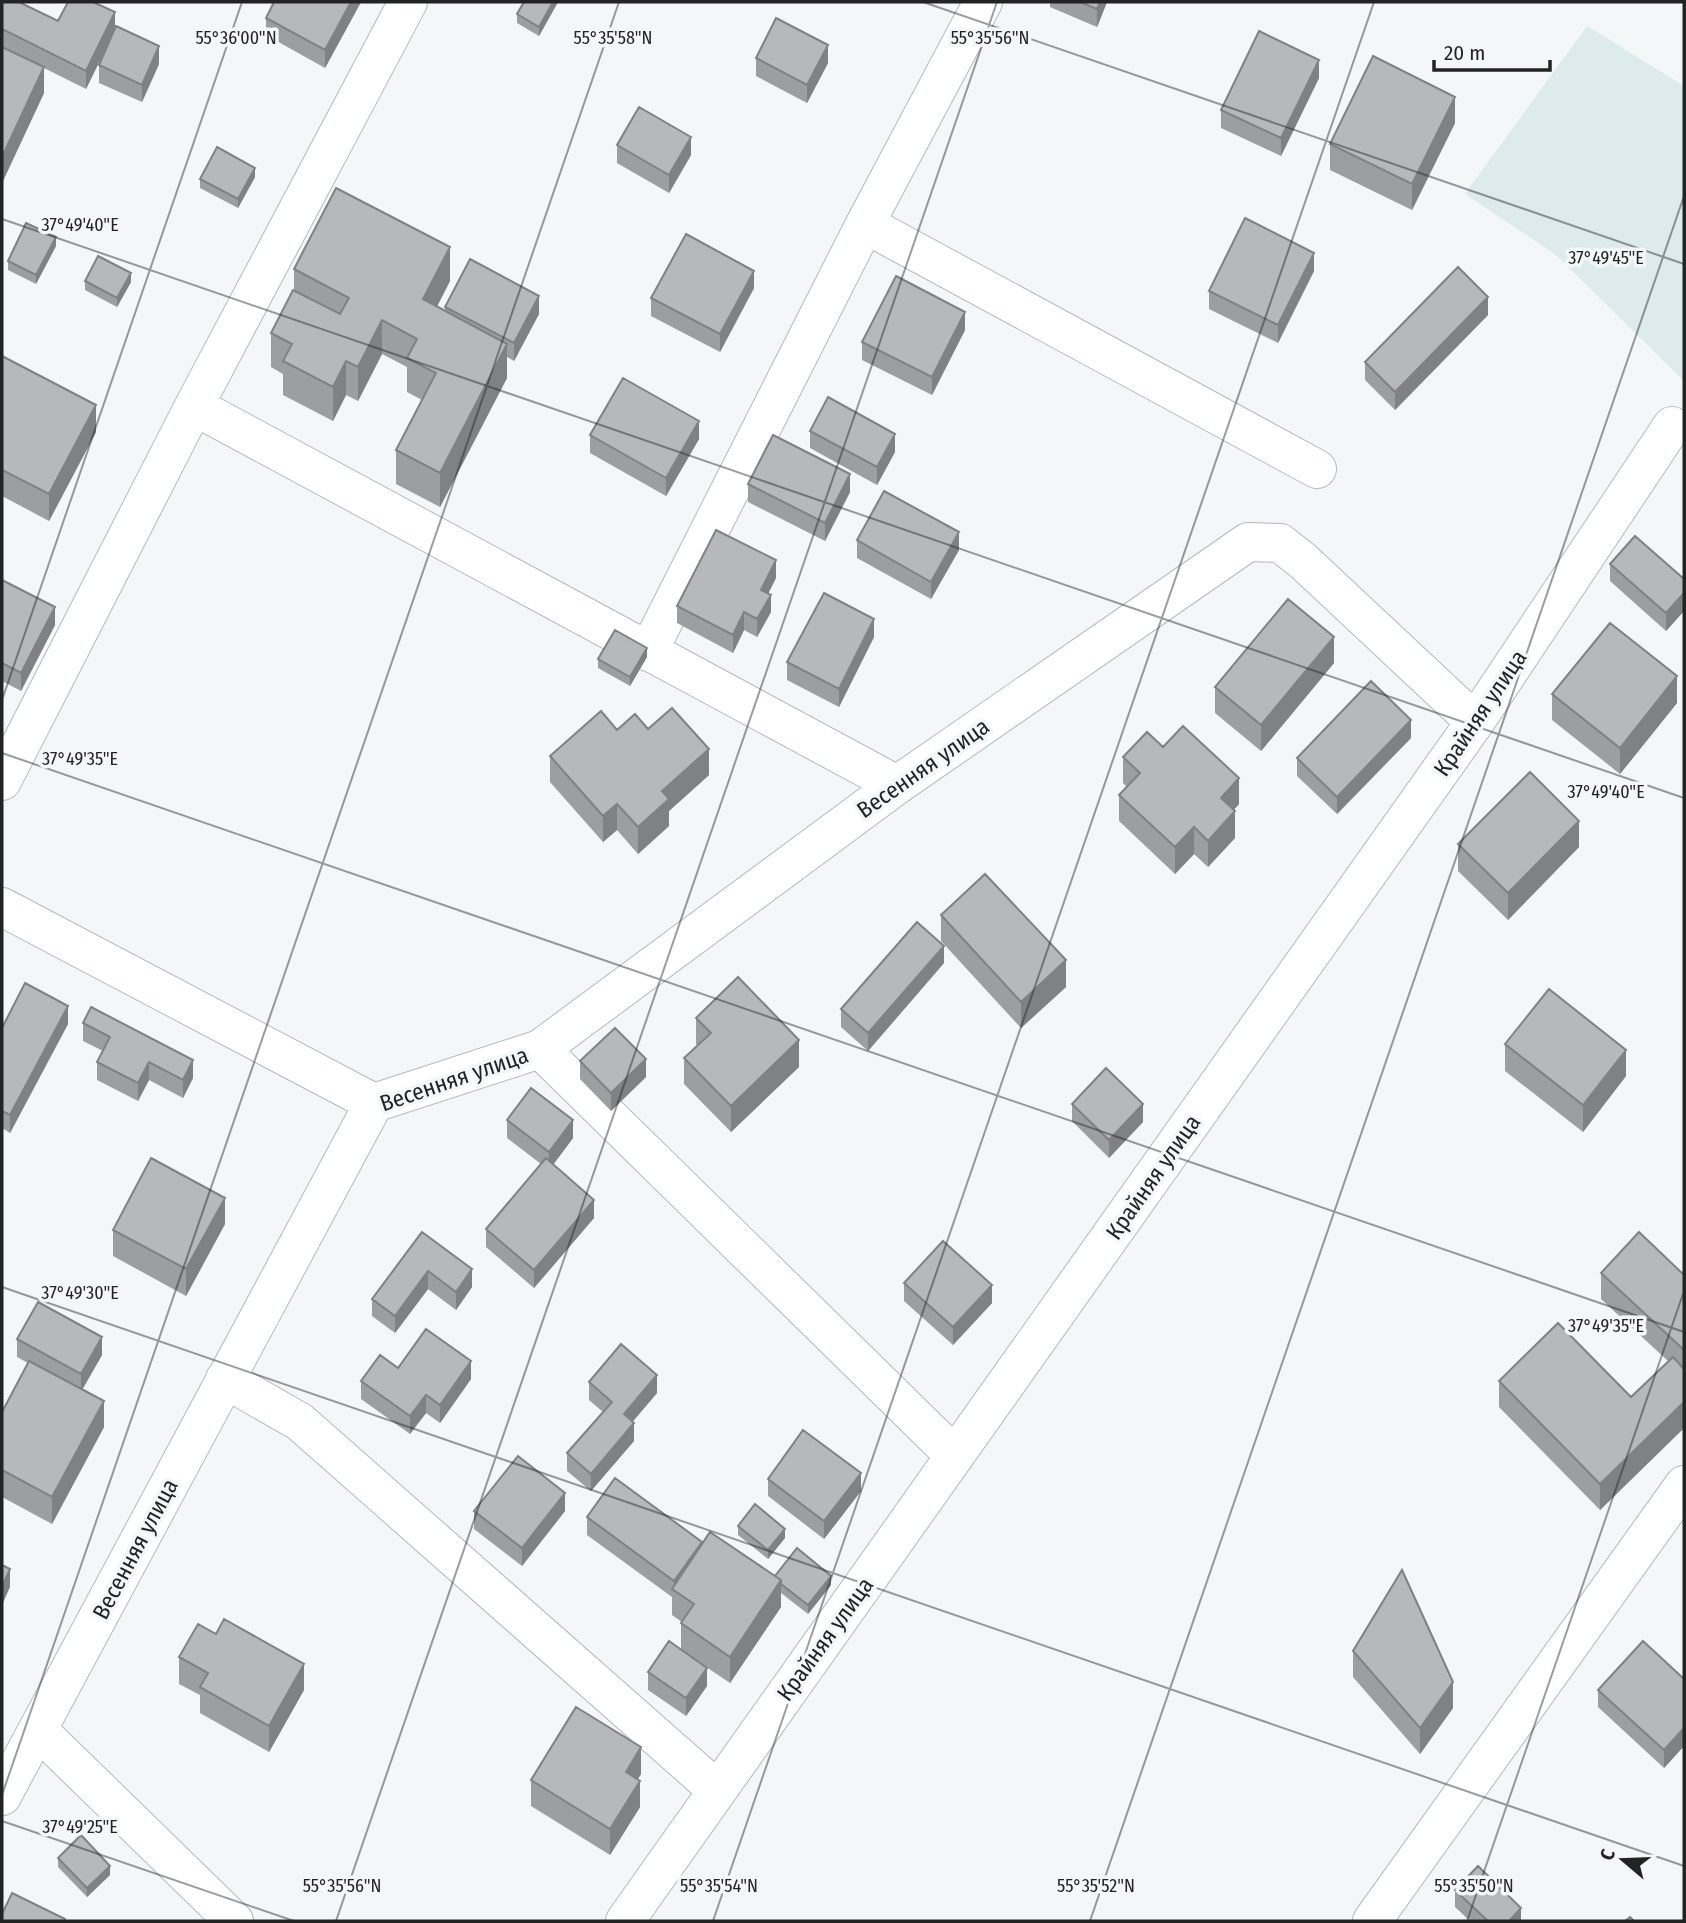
<svg xmlns="http://www.w3.org/2000/svg" width="1686" height="1923" font-family="'Fira Sans Condensed',sans-serif">
  <style>
    .built { fill: #ddebec }
    .lines { fill: none; stroke-linecap: round; stroke-linejoin: round }
    .minor-casing { stroke: #b4b9b9; stroke-width: 40 }
    .minor { stroke: #fff; stroke-width: 38 }
    .wall { fill: #9c9f9f }
    .shaded-wall { fill: #7f8282 }
    .building { fill: #b5b9b9; stroke: #7f8282; stroke-width: 2 }
    .ticks { fill: none; stroke: #222424; stroke-width: 2; stroke-opacity: 0.45 }
    .labels { text-anchor: middle; dominant-baseline: central; stroke-width: 7; stroke-linejoin: round; paint-order: stroke }
    .street-label { font-size: 23px; fill: #222424; stroke: #f3f7f8 }
    .ticks-label { font-size: 18px; text-anchor: middle; fill: #222424; stroke: #f3f7f8; stroke-width: 7; stroke-linejoin: round; paint-order: stroke }
  </style>
  <rect width="100%" height="100%" fill="#f3f7f8"/>
  <path class="built" d="M1587 26 1684 86V381L1556 255 1465 194Z"/>
  <g class="lines">
    <g class="minor-casing">
      <path id="minor" d="M865 224 1317 469
        M194 406 897 785
        M648 652 865 224 983 2
        M2 781 194 406 408 2
        M2 907 374 1103
        M540 1049 955 1456
        M225 1379 300 1422 716 1789
        M38 1730 234 1921
        M2 1796 374 1103 540 1049 897 785 1248 542 1280 543 1303 561 1475 722
        M625 1921 1475 722 1672 426
        M1372 1921 1684 1485"/>
    </g>
    <use href="#minor" class="minor"/>
  </g>
  <path class="wall" d="M2 2 58 21 115 29 159 64 142 102 99 83V65L110 39 86 89 44 68V93L2 183Z
    M361 2 325 68 266 35V18Z
    M558 2 539 36 517 23V14Z
    M1050 2H1107L1097 27 1050 7Z
    M756 58 828 63 807 103 756 76Z
    M1319 78 1281 156 1221 128V110Z
    M1455 123 1412 210 1330 170V144Z
    M617 145 691 155 669 193 617 163Z
    M255 177 238 208 200 188V179Z
    M56 246 36 284 8 270V261Z
    M294 269 450 281 437 307 445 311V307L539 314 514 361 507 357V378L440 507 396 484V450L422 400 407 392V367L382 354 358 401 346 395 333 421 283 395V374L271 367V333L294 290Z
    M1314 271 1278 343 1209 309V291Z
    M85 281 131 282 117 307 85 290Z
    M754 288 720 352 651 316V298Z
    M1488 315 1395 410 1365 380V362Z
    M965 330 932 395 862 360V342Z
    M2 356 96 432 49 521 2 496Z
    M810 431 895 452 877 485 810 448Z
    M590 435 699 439 666 496 590 453Z
    M748 484 850 492 825 541 748 502Z
    M857 540 959 550 931 599 857 558Z
    M1610 564 1684 579V611L1666 631 1610 581Z
    M776 578 768 593 771 612 757 637 744 630 733 653 677 623V606Z
    M2 580 55 625 21 691 2 681Z
    M874 637 839 707 787 680V662Z
    M647 657 630 686 598 668V659Z
    M1334 663 1261 751 1215 713V687Z
    M1552 694 1677 703 1620 774 1552 720Z
    M648 729 709 775 669 811V826L638 854 617 830 603 842 550 782V756L617 730Z
    M1411 738 1337 814 1297 776V758Z
    M1163 747 1239 804 1233 810 1235 838 1208 867 1194 854 1175 874 1119 821V795L1127 787 1123 783V757Z
    M1458 844 1579 847 1508 920 1458 871Z
    M941 915 1066 987 1021 1028 941 941Z
    M944 963 868 1051 841 1027V1009Z
    M696 1018 799 1067 731 1132 684 1084V1058L697 1045 696 1044Z
    M83 1023 193 1078 183 1098 149 1080 138 1101 97 1080V1062L103 1051 83 1041Z
    M68 1024 10 1133 2 1128V1028Z
    M1505 1044 1626 1076 1583 1132 1505 1071Z
    M580 1061 646 1077 611 1111 580 1079Z
    M1072 1104 1143 1122 1109 1158 1072 1121Z
    M507 1120 573 1138 553 1165 594 1218 534 1288 486 1247V1229L541 1164 507 1138Z
    M225 1224 186 1296 113 1256V1230Z
    M422 1232 472 1287 456 1310 428 1289 395 1333 372 1316V1299Z
    M1601 1273 1684 1275V1428L1600 1510 1499 1407V1381L1631 1397 1668 1361 1601 1299Z
    M904 1283 992 1303 953 1345 904 1301Z
    M17 1339 102 1355 82 1389 104 1427 52 1524 2 1497V1412L28 1363 17 1357Z
    M398 1368 471 1379 440 1423 426 1413 410 1434 361 1399V1381Z
    M589 1382 657 1393 632 1422 634 1441 591 1491 567 1471V1453L603 1412 589 1400Z
    M768 1479 861 1491 824 1539 768 1496Z
    M474 1511H565L522 1566 474 1529Z
    M587 1517 702 1542 775 1576 831 1585 808 1614 781 1593V1607L730 1683 681 1650V1623L682 1622 672 1615V1597L587 1535Z
    M738 1526 785 1538 768 1559 738 1535Z
    M1684 1573V1601L1683 1600Z
    M1353 1651 1453 1708 1420 1754 1353 1677Z
    M179 1657 304 1690 269 1752 200 1713V1695L179 1684Z
    M648 1672 707 1686 686 1716 648 1690Z
    M1684 1679V1746L1664 1768 1598 1707V1690Z
    M641 1774 638 1779 640 1807 610 1855 531 1806V1780Z
    M58 1858 110 1875 87 1897 58 1867Z
    M1455 1890 1521 1921H1470L1455 1907Z"/>
  <path class="shaded-wall" d="M351 2H361L325 68V50Z
    M553 2H558L539 36V27Z
    M1100 2H1107L1097 27V9Z
    M115 12V30L86 89V71Z
    M828 45V63L807 103V85Z
    M159 46V64L142 102V85Z
    M1319 60V78L1281 156V138Z
    M44 67V93L2 183V157Z
    M1455 97V123L1412 210V184Z
    M691 137V155L669 193V175Z
    M255 168V177L238 208V199Z
    M56 237V246L36 284V275Z
    M450 247V281L423 333V299Z
    M1314 253V271L1278 343V325Z
    M754 271V288L720 352V334Z
    M131 273V282L117 307V298Z
    M539 296V314L514 361V343Z
    M1488 297V315L1395 410V392Z
    M965 312V330L932 395V377Z
    M382 320V354L358 401V367Z
    M507 344V378L440 507V473Z
    M346 361V395L333 421V387Z
    M96 405V432L49 521V494Z
    M699 421V439L666 496V478Z
    M895 434V452L877 485V467Z
    M850 474V492L825 541V523Z
    M959 532V550L931 599V582Z
    M776 560V578L761 608V590Z
    M1684 593V611L1666 631V613Z
    M771 595V612L757 637V619Z
    M55 607V625L21 691V673Z
    M744 612V630L733 653V635Z
    M874 619V637L839 707V689Z
    M1334 637V663L1261 751V725Z
    M647 648V657L630 686V677Z
    M1677 676V703L1620 774V748Z
    M1411 720V738L1337 814V797Z
    M709 749V775L669 811V826L638 854V827L662 791Z
    M1239 778V804L1221 824V798Z
    M617 804V830L603 842V816Z
    M1235 811V838L1208 867V841Z
    M1579 821V847L1508 920V893Z
    M1194 827V854L1175 874V847Z
    M944 946V963L868 1051V1033Z
    M1066 960V987L1021 1028V1002Z
    M68 1006V1024L10 1133V1115Z
    M799 1040V1067L731 1132V1106Z
    M1626 1050V1076L1583 1132V1105Z
    M646 1059V1077L611 1111V1093Z
    M193 1060V1078L183 1098V1080Z
    M149 1062V1080L138 1101V1083Z
    M1143 1104V1122L1109 1158V1140Z
    M573 1120V1138L549 1170V1152Z
    M225 1198V1224L186 1296V1269Z
    M594 1200V1218L534 1288V1270Z
    M472 1269V1287L456 1310V1292Z
    M428 1271V1289L395 1333V1316Z
    M992 1285V1303L953 1345V1327Z
    M102 1337V1355L81 1392V1374Z
    M471 1361V1379L440 1423V1405Z
    M657 1375V1393L624 1432V1414Z
    M426 1395V1413L410 1434V1416Z
    M104 1401V1427L52 1524V1497Z
    M1684 1402V1428L1600 1510V1484Z
    M634 1423V1441L591 1491V1474Z
    M861 1473V1491L824 1539V1521Z
    M565 1493V1511L522 1566V1548Z
    M785 1529V1538L768 1559V1550Z
    M702 1542V1560L674 1590V1581Z
    M10 1569V1587L2 1605V1587Z
    M831 1576V1585L808 1614V1605Z
    M781 1580V1607L730 1683V1657Z
    M304 1664V1690L269 1752V1726Z
    M707 1668V1686L686 1716V1698Z
    M1453 1682V1708L1420 1754V1728Z
    M1684 1728V1746L1664 1768V1750Z
    M641 1747V1774L626 1798V1772Z
    M640 1781V1807L610 1855V1829Z
    M110 1866V1875L87 1897V1888Z
    M1521 1908V1921H1509Z"/>
  <path class="building" d="M2 2H19L58 21 68 2H93L115 12 86 71 2 29Z
    M274 2H351L325 50 266 18Z
    M524 2H553L539 27 517 14Z
    M1080 2H1100L1097 9Z
    M776 18 828 45 807 85 756 58Z
    M116 26 159 46 142 85 99 65Z
    M1259 31 1319 60 1281 138 1221 110Z
    M2 47 44 67 2 157Z
    M1373 56 1455 97 1412 184 1330 144Z
    M639 107 691 137 669 175 617 145Z
    M217 147 255 168 238 199 200 179Z
    M336 188 450 247 423 299 507 344 440 473 396 450 436 373 407 358 417 339 382 320 358 367 346 361 333 387 283 361 292 344 271 333 293 290 340 314 349 298 294 269Z
    M1245 218 1314 253 1278 325 1209 291Z
    M26 223 56 237 36 275 8 261Z
    M686 234 754 271 720 334 651 298Z
    M98 256 131 273 117 298 85 281Z
    M470 259 539 296 514 343 445 307Z
    M1458 267 1488 297 1395 392 1365 362Z
    M896 276 965 312 932 377 862 342Z
    M2 356 96 405 49 494 2 470Z
    M623 378 699 421 666 478 590 435Z
    M828 397 895 434 877 467 810 431Z
    M773 435 850 474 825 523 748 484Z
    M884 491 959 532 931 582 857 540Z
    M716 530 776 560 761 590 771 595 757 619 744 612 733 635 677 606Z
    M1635 536 1684 579V593L1666 613 1610 564Z
    M2 580 55 607 21 673 2 663Z
    M824 593 874 619 839 689 787 662Z
    M1288 599 1334 637 1261 725 1215 687Z
    M1610 623 1677 676 1620 748 1552 694Z
    M615 630 647 648 630 677 598 659Z
    M1371 681 1411 720 1337 797 1297 758Z
    M672 708 709 749 662 791 669 799 638 827 617 804 603 816 550 756 601 711 617 730 635 714 648 729Z
    M1183 726 1239 778 1221 798 1235 811 1208 841 1194 827 1175 847 1119 795 1140 773 1123 757 1147 732 1163 747Z
    M1530 772 1579 821 1508 893 1458 844Z
    M985 874 1066 960 1021 1002 941 915Z
    M917 922 944 946 868 1033 841 1009Z
    M738 977 799 1040 731 1106 684 1058 711 1033 696 1018Z
    M25 983 68 1006 10 1115 2 1111V1028Z
    M1549 989 1626 1050 1583 1105 1505 1044Z
    M91 1007 193 1060 183 1080 149 1062 138 1083 97 1062 110 1037 83 1023Z
    M615 1028 646 1059 611 1093 580 1061Z
    M1106 1068 1143 1104 1109 1140 1072 1104Z
    M531 1088 573 1120 549 1152 507 1120Z
    M151 1158 225 1198 186 1269 113 1230Z
    M546 1158 594 1200 534 1270 486 1229Z
    M422 1232 472 1269 456 1292 428 1271 395 1316 372 1299Z
    M1639 1232 1684 1275V1350L1601 1273Z
    M943 1241 992 1285 953 1327 904 1283Z
    M38 1302 102 1337 81 1374 17 1339Z
    M1558 1323 1631 1397 1673 1357 1684 1369V1402L1600 1484 1499 1381Z
    M426 1329 471 1361 440 1405 426 1395 410 1416 361 1381 380 1355 398 1368Z
    M621 1344 657 1375 624 1414 634 1423 591 1474 567 1453 612 1402 589 1382Z
    M29 1361 104 1401 52 1497 2 1470V1412Z
    M803 1430 861 1473 824 1521 768 1479Z
    M518 1456 565 1493 522 1548 474 1511Z
    M615 1478 702 1542 674 1581 587 1517Z
    M755 1504 785 1529 768 1550 738 1526Z
    M710 1532 781 1580 730 1657 681 1623 694 1604 672 1589Z
    M797 1548 831 1576 808 1605 781 1584V1580L775 1576Z
    M2 1565 10 1569 2 1587Z
    M1402 1570 1453 1682 1420 1728 1353 1651Z
    M224 1619 304 1664 269 1726 200 1687 208 1673 179 1657 198 1624 216 1634Z
    M669 1641 707 1668 686 1698 648 1672Z
    M1643 1641 1684 1679V1728L1664 1750 1598 1690Z
    M576 1707 641 1747 626 1772 640 1781 610 1829 531 1780Z
    M81 1835 110 1866 87 1888 58 1858Z
    M1478 1866 1521 1908 1509 1921H1488L1455 1890Z
    M12 1893 65 1919 64 1921H2V1914Z
    M1630 1917 1634 1921H1625Z"/>
  <path class="ticks" d="M923 2 1684 264M2 219 1684 798M2 700 242 2M2 753 1684 1332M2 1287 1684 1866M2 1795 619 2M2 1821 294 1921M336 1921 997 2M713 1921 1374 2M1090 1921 1684 196M1467 1921 1684 1291"/>
  <g class="labels">
    <g class="street-label">
      <text transform="translate(1480 713) rotate(-56)">Крайняя улица</text>
      <text transform="translate(923 768) rotate(-35)">Весенняя улица</text>
      <text transform="translate(454 1079) rotate(-19)">Весенняя улица</text>
      <text transform="translate(1153 1177) rotate(-55)">Крайняя улица</text>
      <text transform="translate(135 1549) rotate(-62)">Весенняя улица</text>
      <text transform="translate(825 1639) rotate(-54)">Крайняя улица</text>
    </g>
  </g>
  <g class="ticks-label">
    <text x="236" y="44">55°36'00"N</text>
    <text x="613" y="44">55°35'58"N</text>
    <text x="990" y="44">55°35'56"N</text>
    <text x="80" y="231">37°49'40"E</text>
    <text x="1606" y="264">37°49'45"E</text>
    <text x="80" y="765">37°49'35"E</text>
    <text x="1606" y="798">37°49'40"E</text>
    <text x="80" y="1299">37°49'30"E</text>
    <text x="1606" y="1332">37°49'35"E</text>
    <text x="80" y="1833">37°49'25"E</text>
    <text x="342" y="1892">55°35'56"N</text>
    <text x="719" y="1892">55°35'54"N</text>
    <text x="1096" y="1892">55°35'52"N</text>
    <text x="1474" y="1892">55°35'50"N</text>
  </g>
  <rect width="1686" height="1923" fill="none" stroke="#222424" stroke-width="7"/>
  <g transform="translate(1623 1860) rotate(289)" stroke="#f3f7f8" stroke-width="5" paint-order="stroke">
  <path d="M0-5L12 26L0 18L-12 26Z" fill="#222424"/>
  <text y="-10" font-size="19" font-weight="bold" text-anchor="middle" fill="#222424">С</text>
  </g>
  <path d="M1434 60v10h116v-10" fill="none" stroke="#222424" stroke-width="3.5"/>
  <text x="1444" y="60" font-size="21" fill="#222424" stroke="#f3f7f8" stroke-width="5" paint-order="stroke">20 m</text>
</svg>
